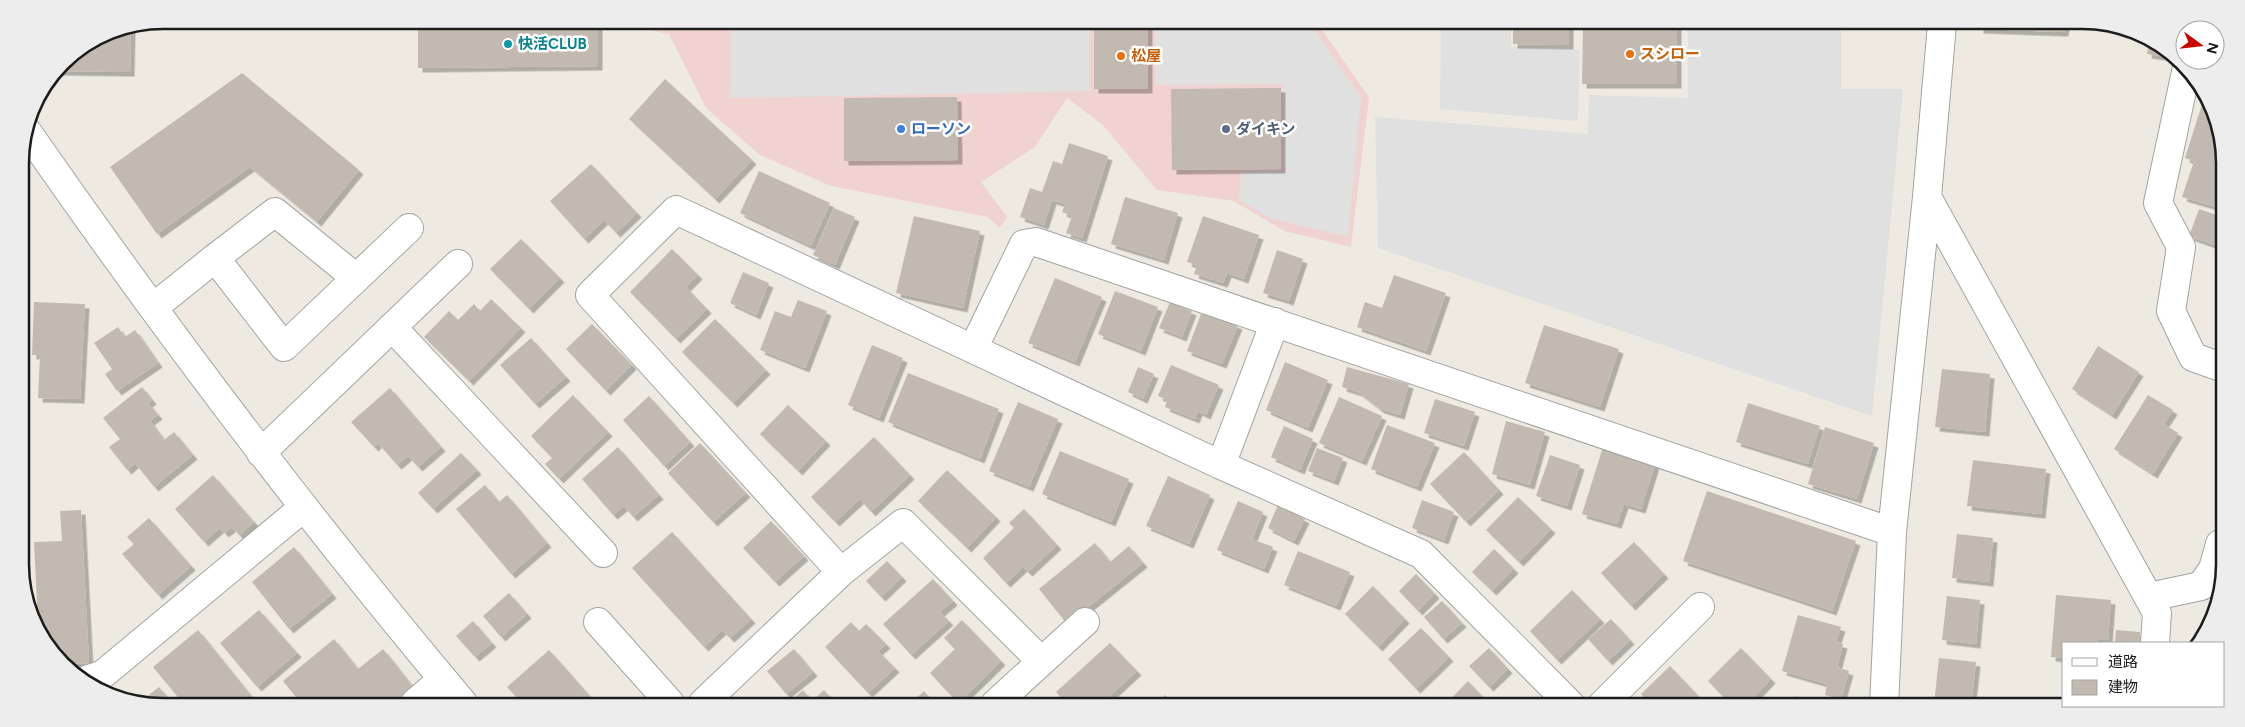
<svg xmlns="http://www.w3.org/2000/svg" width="2245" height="727" font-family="Figtree,'Noto Sans JP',sans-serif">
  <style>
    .commercial { fill: #f0d2d0 }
    .parking { fill: #e0e0e0 }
    .building { fill: #c2bab1; filter: url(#shadow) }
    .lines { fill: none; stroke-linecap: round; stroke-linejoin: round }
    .minor-casing { stroke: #a3a3a3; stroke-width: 30 }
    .minor { stroke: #fff; stroke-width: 28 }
    .culture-dot { fill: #0f9aa8; stroke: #fff; stroke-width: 2 }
    .food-dot { fill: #e8710a; stroke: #fff; stroke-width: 2 }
    .shop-dot { fill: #3f7fe0; stroke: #fff; stroke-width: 2 }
    .service-dot { fill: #5c6f8a; stroke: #fff; stroke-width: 2 }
    .labels { text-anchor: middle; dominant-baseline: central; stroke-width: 5; stroke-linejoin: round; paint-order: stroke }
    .culture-label { font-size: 15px; font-weight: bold; fill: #0d838f; stroke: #fff; text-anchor: start }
    .food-label { font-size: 15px; font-weight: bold; fill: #c56008; stroke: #fff; text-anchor: start }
    .shop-label { font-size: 15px; font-weight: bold; fill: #366cbe; stroke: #fff; text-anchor: start }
    .service-label { font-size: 15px; font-weight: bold; fill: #4e5e75; stroke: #fff; text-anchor: start }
    .rim { fill: none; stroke: #1c1c1c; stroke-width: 2.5 }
  </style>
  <defs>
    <filter id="shadow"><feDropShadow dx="4.5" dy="4.5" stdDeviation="0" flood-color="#0004"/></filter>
  </defs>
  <rect width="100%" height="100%" fill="#eeeae2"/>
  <path class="commercial" d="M634 21 1317 23 1369 97 1351 247 1284 231 1234 201 1157 190 1103 125 1067 98 1035 147 981 182 1007 217 1000 228 988 217 831 186 760 155 706 108 669 34 634 27Z"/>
  <path class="parking" d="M731 21 1089 22 1090 91 730 98Z
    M1155 23H1310L1361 97 1348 237 1270 218 1239 200 1241 172 1284 171 1283 84 1156 85Z
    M1441 23H1511V47L1580 50 1578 121 1440 109Z
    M1688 24H1841V89H1903L1872 416 1378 248 1375 117 1588 134 1589 95 1688 98Z"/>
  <path class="building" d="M418 21H598V66L418 68Z
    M1094 22H1148V89H1094Z
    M1513 23 1569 24V45L1513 44Z
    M1583 24H1677V84H1582Z
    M1979 25H2065L2064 32 1979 29Z
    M131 26 130 72 55 71 62 62 108 31Z
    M2149 43 2155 47 2173 58 2147 54Z
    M242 73 359 170 317 222 250 167 157 234 110 167Z
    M665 79 752 160 715 199 629 119Z
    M1281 88V169L1172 170 1171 89Z
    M957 97 958 160 844 161V98Z
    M2204 98 2222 135V187L2216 207 2182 197 2194 161 2185 158Z
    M1069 143 1108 156 1082 238 1066 233 1072 216 1062 212 1065 204 1052 200 1044 225 1020 217 1030 188 1042 192 1053 161 1062 164Z
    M591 164 637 213 616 233 604 220 584 239 550 201Z
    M759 171 830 203 811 246 740 213Z
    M1125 197 1178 213 1164 260 1111 244Z
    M834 208 855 217 835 265 813 255Z
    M2199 209 2222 217 2214 245 2189 236Z
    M914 216 980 231 963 308 896 293Z
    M1203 216 1259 235 1244 279 1227 273 1223 283 1194 274 1197 265 1187 262Z
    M521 239 560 278 529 309 490 269Z
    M672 249 698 275 686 287 707 309 676 339 630 292Z
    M1277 250 1303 259 1289 301 1263 293Z
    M743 272 769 283 756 315 730 303Z
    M1394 275 1446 293 1426 351 1357 327 1365 302 1382 308Z
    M1055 278 1102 297 1075 362 1028 343Z
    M1115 291 1158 307 1141 351 1098 334Z
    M491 299 521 328 469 381 424 337 449 311 458 320 474 304 480 311Z
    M798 300 827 311 805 368 760 350 775 311 791 317Z
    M34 302 85 304 80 399 38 398 40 355H32Z
    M1170 302 1192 311 1182 337 1159 328Z
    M1202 311 1238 325 1222 364 1187 351Z
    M715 319 766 370 733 403 682 352Z
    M592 324 632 365 606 391 566 349Z
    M1544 325 1619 349 1600 407 1525 383Z
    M118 327 125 337 135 330 158 363 117 391 105 374 112 369 94 343Z
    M531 338 566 377 535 404 500 365Z
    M872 345 903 358 879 418 848 405Z
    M2098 346 2139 372 2112 415 2072 389Z
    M1285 362 1328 380 1308 428 1266 410Z
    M1171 365 1219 385 1206 415 1198 411 1195 419 1165 407 1167 400 1158 396Z
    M1138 367 1154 374 1143 399 1128 392Z
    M1347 367 1409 384 1400 415 1380 409 1358 392 1342 387Z
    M1942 369 1990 374 1985 432 1935 427Z
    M908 373 999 409 980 459 888 422Z
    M142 387 152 400 148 403 158 415 150 421 164 440 174 432 193 455 154 487 135 463 127 470 109 447 120 439 103 418Z
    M390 388 441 447 418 467 408 456 397 465 378 443 374 447 351 422Z
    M573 395 608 432 559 479 545 464 552 458 531 436Z
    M2148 395 2173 410 2164 424 2178 433 2153 474 2114 449Z
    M649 396 690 442 664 466 623 420Z
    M1339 397 1382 416 1362 461 1319 443Z
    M1435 399 1475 412 1464 446 1424 433Z
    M1018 402 1058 419 1029 487 989 471Z
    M1748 403 1820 426 1808 464 1736 442Z
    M788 405 826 441 798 471 760 434Z
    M1506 421 1545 432 1530 485 1492 474Z
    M1387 425 1435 443 1417 487 1371 469Z
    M1284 426 1313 439 1300 470 1271 457Z
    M1825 427 1874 443 1857 499 1808 484Z
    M874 437 910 475 871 512 860 499 835 522 811 497Z
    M700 443 746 493 713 522 668 473Z
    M618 447 659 495 633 517 624 506 613 515 582 479Z
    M1603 447 1655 464 1641 509 1624 504 1617 524 1582 514Z
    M1317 448 1343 458 1334 481 1308 471Z
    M1060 451 1129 479 1111 522 1042 494Z
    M1464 452 1499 490 1466 522 1430 484Z
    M461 453 477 470 433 509 418 493Z
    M1550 455 1580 465 1567 506 1536 496Z
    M1973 460 2046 469 2041 514 1967 506Z
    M947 470 996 517 967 548 918 501Z
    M213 475 254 522 239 535 232 527 224 533 220 528 204 542 175 509Z
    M1168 476 1210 495 1189 544 1146 526Z
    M485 485 499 502 507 495 547 543 511 574 456 509Z
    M1707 491 1856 541 1832 611 1683 561Z
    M1518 497 1551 529 1519 562 1486 530Z
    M1422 500 1454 512 1444 540 1412 528Z
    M1238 501 1263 512 1252 539 1273 547 1264 569 1217 550Z
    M1278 505 1305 519 1294 541 1268 528Z
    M1024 509 1057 545 1028 572 1023 567 1006 583 983 558 1014 528 1009 523Z
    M81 510 89 663 64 664 56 659 38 623 34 542 62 541 60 511Z
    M149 518 191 566 158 595 122 554 134 544 127 537Z
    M771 521 804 556 775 582 743 548Z
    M672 532 751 619 730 638 722 630 704 647 632 568Z
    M1957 534 1993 538 1989 582 1952 578Z
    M1634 542 1664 574 1631 606 1601 573Z
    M1095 543 1110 562 1129 546 1143 563 1067 624 1039 589Z
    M294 547 332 594 289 629 252 582Z
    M1494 549 1514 569 1492 591 1472 572Z
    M1298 551 1350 572 1336 606 1284 585Z
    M887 561 902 577 881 597 866 581Z
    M1416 574 1435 594 1418 611 1399 591Z
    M933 579 953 601 940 612 949 621 911 655 883 624Z
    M1373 586 1405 619 1378 647 1345 614Z
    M1572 590 1600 619 1557 660 1530 631Z
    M509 593 527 614 501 637 483 616Z
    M2056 595 2111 600 2108 640H2098L2097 643H2064V658L2051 657Z
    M1947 596 1980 600 1976 644 1942 640Z
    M1442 601 1462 623 1443 639 1424 617Z
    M259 610 297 653 257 687 220 643Z
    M1798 615 1841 627 1836 642 1843 644 1837 667 1849 671 1841 699 1825 695 1827 684 1782 671Z
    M1611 619 1630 640 1608 661 1588 639Z
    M962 620 1001 661 958 703 930 673 955 649 944 638Z
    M473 621 492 643 475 657 456 636Z
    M851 622 859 631 866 624 886 644 878 651 895 668 868 693 825 647Z
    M1421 628 1449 657 1416 689 1388 659Z
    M198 630 256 702H182L153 667Z
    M2116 630 2140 632 2139 643H2115Z
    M334 639 358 669 383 649 413 687 394 703H371L365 696 357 703 300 702 283 681Z
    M1110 643 1137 671 1101 704H1067L1056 692Z
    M1489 648 1508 669 1489 687 1469 666Z
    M1741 648 1771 679 1745 706H1732L1708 681Z
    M794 649 813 672 786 694 767 671Z
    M549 650 596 703H522L507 687Z
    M1939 658 1976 662 1971 706 1934 704Z
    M1670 666 1705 703 1702 706H1652L1641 694Z
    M1468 681 1482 696 1472 705H1445Z
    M159 687 171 702H140Z
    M803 690 812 701 824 690 836 704H788Z
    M924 691 935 704H910Z
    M1165 695 1175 705 1155 704Z
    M1795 696 1806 706H1785Z"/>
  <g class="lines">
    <g class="minor-casing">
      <path id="minor" d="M2187 67 2158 203 2181 247 2171 311 2193 357 2221 367
        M26 130C163 327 308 519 463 703
        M1927 197 2157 613 2155 643
        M215 258 275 212 356 278
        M154 307 215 258 284 347 409 228
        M392 327 603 553
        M973 349 1024 244 1036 242 1892 532
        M261 453 458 264
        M1221 465 1421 554 1571 705
        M841 572 903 523 1041 661
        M2149 597 2201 586 2213 569 2220 544
        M598 622 670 703
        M89 679 102 675 304 507
        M415 703 443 679
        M703 703 841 572 590 295 676 210 1221 465 1275 322
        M995 704 1085 622
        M1601 706 1700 607
        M1884 706 1892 532 1927 197 1942 24"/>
    </g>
    <use href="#minor" class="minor"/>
  </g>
  <circle class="culture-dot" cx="508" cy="44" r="5"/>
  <g class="food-dot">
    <circle cx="1630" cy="54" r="5"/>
    <circle cx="1121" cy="56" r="5"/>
  </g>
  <circle class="shop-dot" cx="901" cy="129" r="5"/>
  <circle class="service-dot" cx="1226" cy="129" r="5"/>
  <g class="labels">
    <g class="culture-label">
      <text x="518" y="44">快活CLUB</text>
    </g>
    <g class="food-label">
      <text x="1640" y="54">スシロー</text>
      <text x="1131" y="56">松屋</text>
    </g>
    <g class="shop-label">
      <text x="911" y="129">ローソン</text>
    </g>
    <g class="service-label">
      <text x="1236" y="129">ダイキン</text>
    </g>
  </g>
  <path d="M0 0H2245V727H0ZM163 29H2082A134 134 0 0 1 2216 163V564A134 134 0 0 1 2082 698H163A134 134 0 0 1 29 564V163A134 134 0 0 1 163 29Z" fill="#ededed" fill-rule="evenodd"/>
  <path class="rim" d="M163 29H2082A134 134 0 0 1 2216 163V564A134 134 0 0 1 2082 698H163A134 134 0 0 1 29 564V163A134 134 0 0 1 163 29Z"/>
  <rect x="2062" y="642" width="162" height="65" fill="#ffffff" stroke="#a4a4a4"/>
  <rect x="2072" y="658" width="25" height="8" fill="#ffffff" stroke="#a4a4a4"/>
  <text x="2108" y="667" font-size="15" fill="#1c1c1c">道路</text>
  <rect x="2072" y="680" width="25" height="15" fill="#c2bab1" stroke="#a4a4a4"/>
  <text x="2108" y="692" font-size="15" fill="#1c1c1c">建物</text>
  <g transform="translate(2200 45) rotate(105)"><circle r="24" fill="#ffffff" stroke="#a4a4a4"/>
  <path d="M0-4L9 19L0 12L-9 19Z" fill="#c90500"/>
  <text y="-8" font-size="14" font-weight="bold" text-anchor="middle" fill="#1c1c1c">N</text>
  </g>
</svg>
